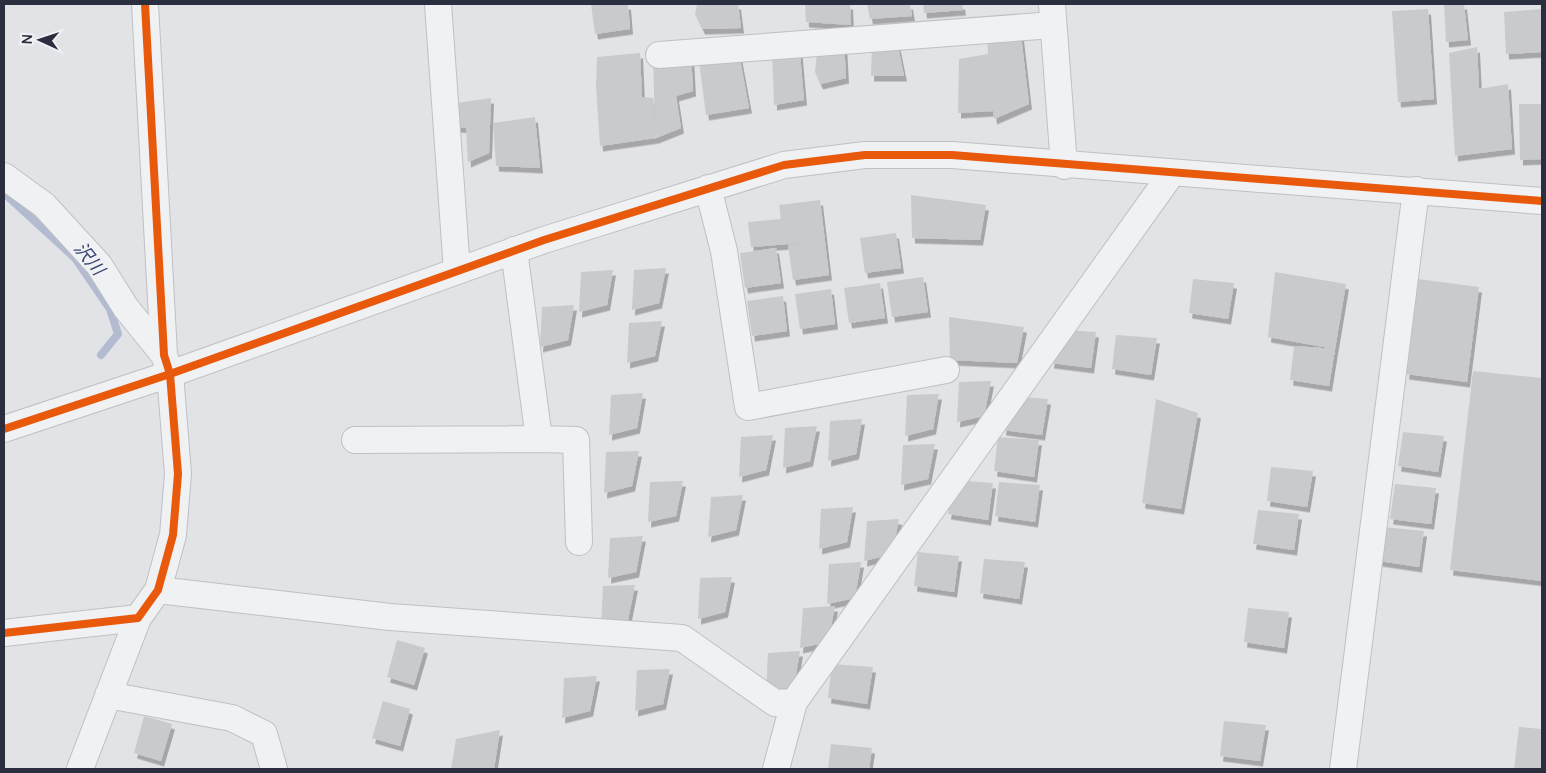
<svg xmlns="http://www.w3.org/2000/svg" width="1546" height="773" font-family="Manrope,'Noto Sans JP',sans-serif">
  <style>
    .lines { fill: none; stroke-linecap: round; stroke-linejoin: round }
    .stream { stroke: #b2bbcf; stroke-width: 8 }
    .building { fill: #c9cace; filter: url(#shadow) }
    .minor-casing { stroke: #bfc0c3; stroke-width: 28 }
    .minor { stroke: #f0f1f3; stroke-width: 26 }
    .cycleway-casing { stroke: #eff1f5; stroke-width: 11 }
    .cycleway { stroke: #e8590c; stroke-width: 8 }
    .labels { text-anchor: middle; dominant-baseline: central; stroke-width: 5; stroke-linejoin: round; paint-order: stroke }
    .water-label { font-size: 18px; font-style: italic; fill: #37466f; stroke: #eff1f5 }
  </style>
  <defs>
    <filter id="shadow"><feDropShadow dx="3" dy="5.5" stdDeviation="0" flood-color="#0004"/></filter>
  </defs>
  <rect width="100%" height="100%" fill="#e2e3e6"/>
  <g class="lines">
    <path class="stream" d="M4 193 75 258 110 309 118 334 101 355"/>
  </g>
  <path class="building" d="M591 4H628L630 29 595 34Z
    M697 4H738L741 28 702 29 695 14Z
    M805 4H850L851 25 806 22Z
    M867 4H910L912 16 870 19Z
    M923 4H962L963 10 924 13Z
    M1444 4H1464L1468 40 1446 42Z
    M1428 9 1434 99 1398 102 1392 11Z
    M1542 9V52L1506 54 1504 12Z
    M1020 27 1029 104 994 119 993 111 958 113 959 59 988 54 987 34Z
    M896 37 904 76H871L872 42Z
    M844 41 846 78 820 84 815 72 818 43Z
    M799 44 804 100 774 105 772 50Z
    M1477 47 1479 89 1508 84 1512 149 1455 156 1449 53Z
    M738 49 749 108 706 115 698 54Z
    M640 53 642 97 653 98 655 128 653 55 691 53 693 91 676 96 681 128 656 138 600 146 596 86 597 57Z
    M491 98 489 153 468 162 466 128 458 127 457 103Z
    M1519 104H1542V159L1520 160Z
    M535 117 540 168 496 166 493 123Z
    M911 195 986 205 980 240 912 238Z
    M820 200 829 275 793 280 788 245 812 242 751 247 748 222 781 219 779 205Z
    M896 233 901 268 865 273 860 238Z
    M776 248 781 283 745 288 740 253Z
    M666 268 659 303 632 310 634 270Z
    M613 270 607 305 579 312 581 272Z
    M1275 272 1346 284 1335 349 1268 337Z
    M923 277 928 312 892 317 887 282Z
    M1193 279 1234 283 1228 319 1189 313Z
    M1418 279 1479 287 1467 382 1406 374Z
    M880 283 885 318 849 323 844 288Z
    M831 289 835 324 800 329 795 294Z
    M783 296 787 331 752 336 747 301Z
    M574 305 568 340 540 347 542 307Z
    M949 317 1024 327 1017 363 950 360Z
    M662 321 655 356 627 363 629 323Z
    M1055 329 1096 332 1091 368 1051 363Z
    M1116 335 1157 338 1151 375 1112 369Z
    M1294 346 1335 349 1329 386 1290 380Z
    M1473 371 1542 378V581L1450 570Z
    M991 381 984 416 957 422 959 382Z
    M643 393 637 428 609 435 611 395Z
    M939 394 933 429 905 436 907 395Z
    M1007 396 1048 399 1042 435 1003 430Z
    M1156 399 1198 413 1181 509 1142 503Z
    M862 419 856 454 828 461 830 421Z
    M817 426 810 461 783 468 785 428Z
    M1403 432 1444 436 1438 472 1398 466Z
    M773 435 766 470 739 477 741 437Z
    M998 437 1039 440 1034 477 994 471Z
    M935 444 928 479 901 485 903 445Z
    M639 451 632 486 604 493 606 452Z
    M1271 467 1313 471 1307 507 1267 501Z
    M953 480 993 483 988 520 948 514Z
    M683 481 676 516 648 522 650 482Z
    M999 482 1040 485 1035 522 995 516Z
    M1395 484 1436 488 1431 524 1390 519Z
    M743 495 736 530 708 537 711 497Z
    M853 507 847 542 819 549 821 509Z
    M1258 510 1299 514 1294 550 1253 544Z
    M899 519 892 554 864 561 867 521Z
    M1383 527 1424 531 1419 567 1379 561Z
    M643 536 636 572 608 578 610 538Z
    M918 552 959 556 954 592 914 586Z
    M984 559 1025 562 1019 599 980 593Z
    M861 562 855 598 827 604 829 564Z
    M732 577 725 612 698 619 700 578Z
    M635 585 628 620 601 626 603 586Z
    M835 606 828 642 800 648 803 608Z
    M1248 608 1289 612 1284 648 1244 642Z
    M397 640 425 648 414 685 387 677Z
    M800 651 794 686 766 693 768 653Z
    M832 664 873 667 867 704 828 698Z
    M670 669 663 704 635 711 637 670Z
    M597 676 590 711 562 718 564 678Z
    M383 701 410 709 400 746 372 738Z
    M144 716 172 724 161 761 134 753Z
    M1224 721 1266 725 1260 761 1220 756Z
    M1519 727 1542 729V769H1514Z
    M500 730 494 769H451L456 739Z
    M831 744 872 748 869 769H828Z"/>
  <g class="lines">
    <g class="minor-casing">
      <path id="minor" d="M438 4 457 271
        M1052 4 1064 166
        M659 55 1053 25
        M4 176 44 205 99 265 126 308 164 355
        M708 188 724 251 748 407 946 370
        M514 250 539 439 576 440 579 542
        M4 429 170 374 544 240 784 165 865 155H952L1542 201
        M355 440 539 439
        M158 590 390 617 682 638 775 703 794 702
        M4 633 138 618 158 590 173 535 178 474 170 374 164 355 145 4
        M108 695 232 718 264 734 274 769
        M80 769 138 618
        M776 769 794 702 1172 173
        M1343 769 1416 190"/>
    </g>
    <use href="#minor" class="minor"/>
    <g class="cycleway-casing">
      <path id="cycleway" d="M4 429 170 374 544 240 784 165 865 155H952L1542 201
        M4 633 138 618 158 590 173 535 178 474 170 374 164 355 145 4"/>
    </g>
    <use href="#cycleway" class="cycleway"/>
  </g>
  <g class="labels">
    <g class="water-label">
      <text transform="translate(90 258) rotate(51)">沢川</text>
    </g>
  </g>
  <rect width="1546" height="773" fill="none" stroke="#2a2e3e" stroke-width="10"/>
  <g transform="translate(40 40) rotate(273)" stroke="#eff1f5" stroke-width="4" paint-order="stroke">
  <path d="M0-4L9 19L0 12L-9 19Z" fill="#2a2e3e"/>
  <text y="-8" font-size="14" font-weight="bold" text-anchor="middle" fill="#2a2e3e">N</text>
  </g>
</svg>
